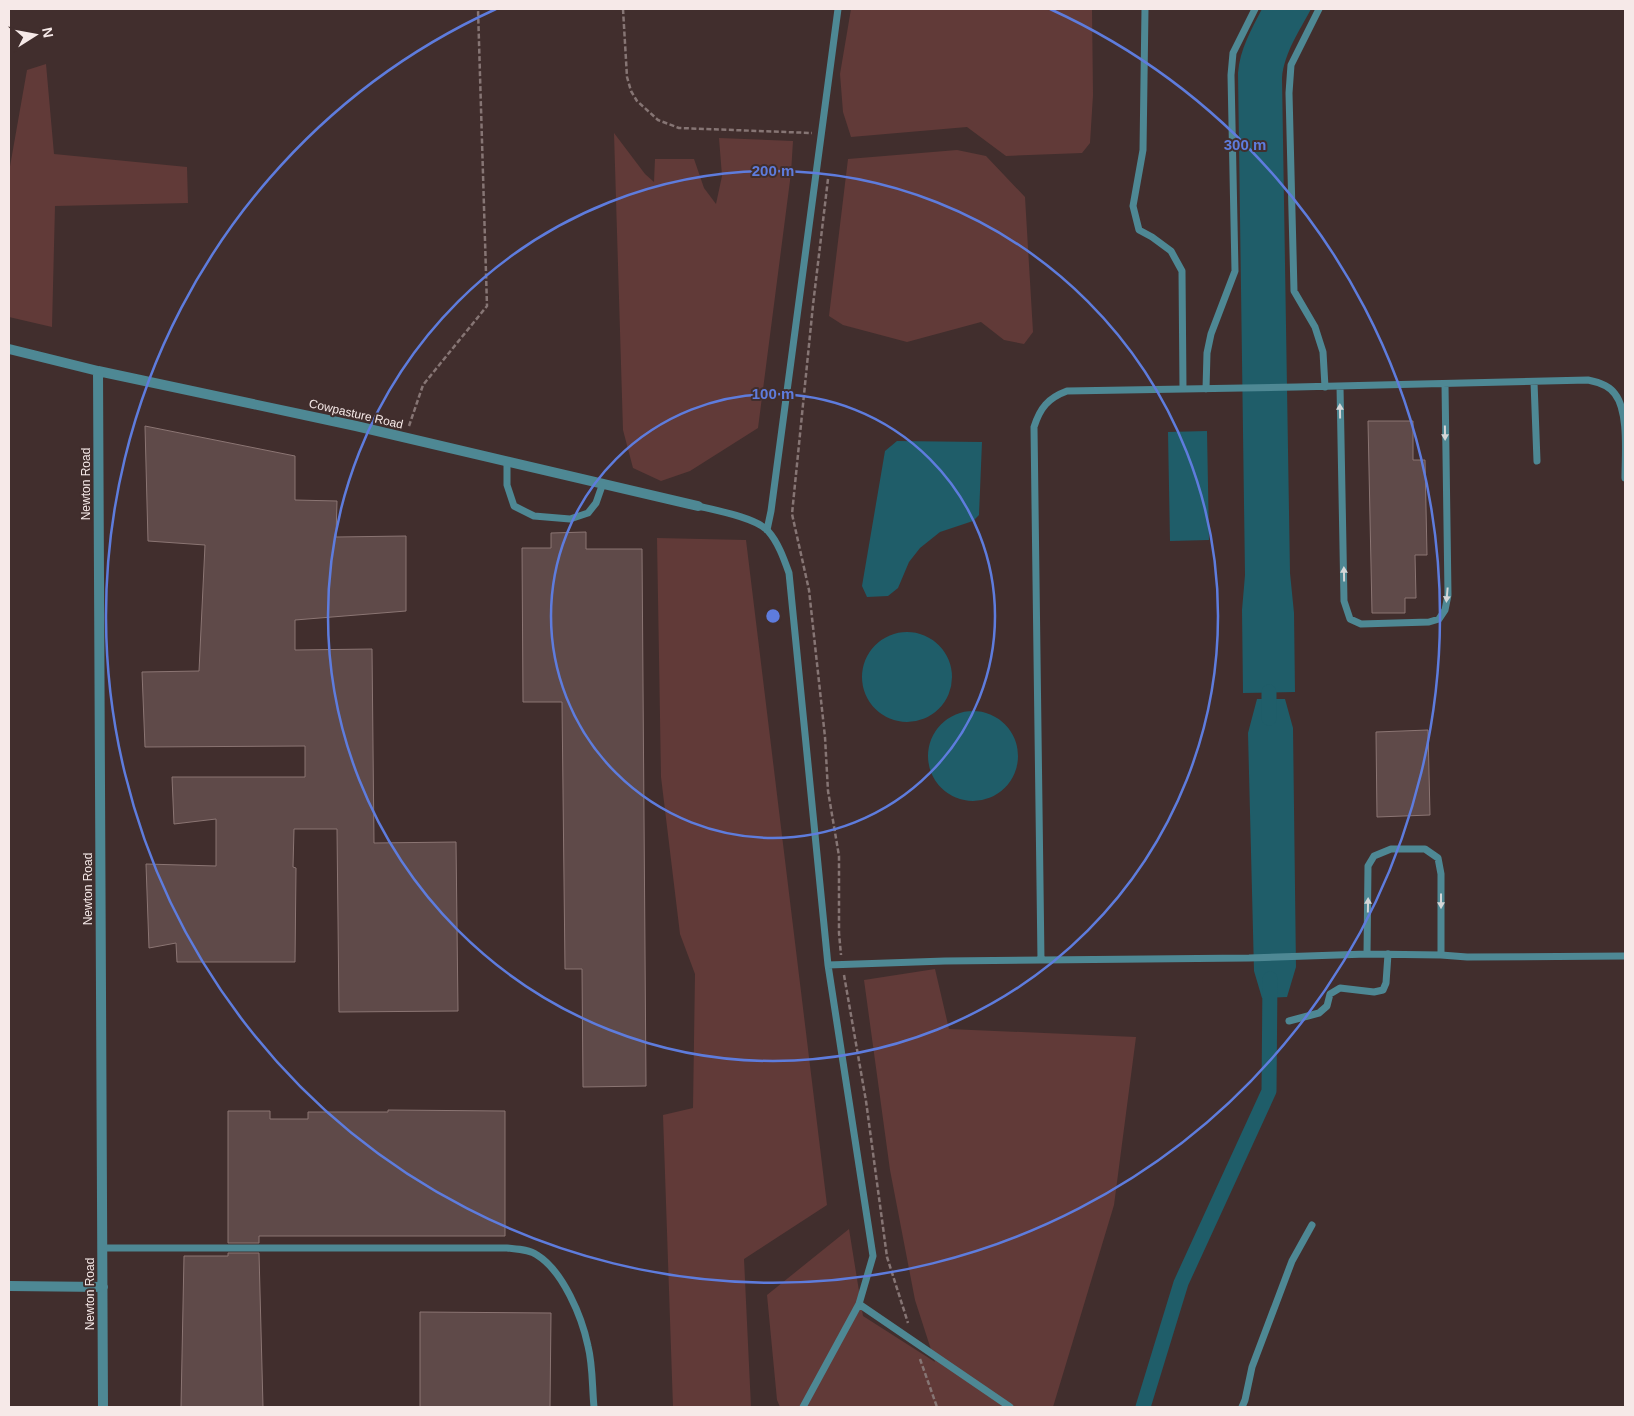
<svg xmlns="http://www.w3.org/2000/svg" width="1634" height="1416" font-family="Arial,sans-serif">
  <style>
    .green { fill: #613a38 }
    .water { fill: #1f5d69 }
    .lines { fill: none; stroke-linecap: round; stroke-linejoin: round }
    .canal { stroke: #1f5d69; stroke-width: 15 }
    .building { fill: #5f4a49; stroke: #8b7573 }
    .path { stroke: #867574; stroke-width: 2.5; stroke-dasharray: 5 2.5; stroke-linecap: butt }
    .lane { stroke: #4e8894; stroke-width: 7 }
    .street { stroke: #4e8894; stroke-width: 10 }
    .oneway { fill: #d4d6d7 }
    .ring { fill: none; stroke: #5e7cdd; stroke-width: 2.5 }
    .labels { text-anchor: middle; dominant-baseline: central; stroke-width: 4; stroke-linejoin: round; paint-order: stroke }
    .street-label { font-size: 12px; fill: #f6e9e8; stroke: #412e2d }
    .centre { fill: #5e7cdd; stroke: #412e2d; stroke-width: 2.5 }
    .ring-label { font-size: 15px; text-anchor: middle; font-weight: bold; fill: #5e7cdd; stroke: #412e2d; stroke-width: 4; stroke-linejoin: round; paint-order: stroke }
  </style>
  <rect width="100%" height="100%" fill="#412e2d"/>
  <path class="green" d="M851 9H1092L1093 95 1090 143 1082 153 1006 156 967 127 851 137 843 112 840 74Z
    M46 64 54 154 187 167 188 203 55 206 52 327 9 317V172L27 70Z
    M614 133 645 174 654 182 655 159H694L704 188 716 204 722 176 719 138 793 141 791 173 758 428 690 471 661 481 633 468 623 430Z
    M957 150 986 156 1025 197 1033 332 1024 344 1004 340 981 322 907 342 843 325 829 316 848 159Z
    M657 538 746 540 827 1205 744 1259 751 1407H673L663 1115 693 1108 695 974 680 934 661 777Z
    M935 969 949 1029 1136 1037 1114 1205 1053 1407H780L777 1400 767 1295 849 1229 863 1316 935 1362 915 1300 890 1170 864 980Z"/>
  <path class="water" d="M1262 9H1311C1300 30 1284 53 1282 78L1290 573 1294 613 1295 692 1243 693 1242 610 1245 575 1238 73C1240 49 1251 30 1262 9Z
    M1207 431 1209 540 1170 541 1168 432Z
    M897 441 982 442 979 515 973 521 940 532 920 548 909 562 898 588 888 596 867 597 862 586 885 451Z
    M862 677a45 45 0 1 1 90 0a45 45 0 1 1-90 0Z
    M1257 699H1285L1293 728 1296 967 1287 997 1262 998 1254 971 1248 733Z
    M928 756a45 45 0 1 1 90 0a45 45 0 1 1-90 0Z"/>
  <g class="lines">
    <path class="canal" d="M1269 692V718
      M1143 1407 1181 1283 1269 1091 1270 979"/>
  </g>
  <path class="building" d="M1368 421H1413V460H1425L1427 555H1415L1416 598H1405V613H1372Z
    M145 426 295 456V500L337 501 336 537 406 536V611L295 620V650L372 649 374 843 456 842 458 1011 339 1012 337 829H294L293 867 296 868 295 962H177L176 943 149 948 146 864 216 866V819L174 824 172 777H305V746L145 747 142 672 199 671 205 545 148 541Z
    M586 532V549H642L646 1086 583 1087 582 969H565L562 702H523L522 548H551V533Z
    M1428 730 1430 815 1377 817 1376 732Z
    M388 1110 505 1111V1236H259V1243H228V1111H270V1119H308V1112H388Z
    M228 1253H259L263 1407H181L184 1256H228Z
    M420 1312 551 1313 550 1407H420Z"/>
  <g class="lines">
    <path class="path" d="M623 9 627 77 631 91 637 101 658 120 679 128 812 133
      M828 179 813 305 792 514 809 590 825 737 828 791 839 856V933L841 955
      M409 426 423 385 487 306 478 9
      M844 975 866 1101 887 1257 908 1323
      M920 1359 937 1407"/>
    <path class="lane" d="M1145 9 1143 150 1133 206 1139 230 1152 237 1171 251 1182 271 1183 389
      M1319 9 1291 65 1289 93 1294 291 1315 327 1323 352 1325 387
      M1534 382 1537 461
      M1340 386 1344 601 1350 619 1361 624 1429 622 1439 619 1445 610 1448 595 1445 384
      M1206 389 1207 353 1211 334 1235 271 1231 75 1233 53 1255 9
      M507 461V485L514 506 534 516 570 519 588 513 596 503 603 483
      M698 506C715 510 757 518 768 531 778 542 784 559 789 573L828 965 873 1256 859 1304 803 1407
      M767 530 771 511 838 9
      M1367 954 1368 866 1374 856 1391 849H1425L1438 858 1441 874V955
      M1041 960 1034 427C1040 408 1048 398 1067 391L1296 387 1588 380C1598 382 1609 385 1615 394 1629 412 1625 455 1625 478
      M828 965 945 961 1249 958 1367 954 1441 955 1467 957 1625 956
      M1289 1021 1319 1013 1327 1006 1330 994 1340 988 1374 992 1383 990 1386 983 1388 954
      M102 1248H507C517 1249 529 1249 537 1255 563 1271 582 1317 588 1346 593 1366 592 1387 594 1407
      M859 1304 1010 1407
      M1242 1407 1245 1400 1252 1367 1292 1261 1312 1225"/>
    <path class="street" d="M9 349 98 371 356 426 698 506
      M98 371 103 1407
      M9 1286 103 1287"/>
  </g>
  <defs><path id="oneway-solid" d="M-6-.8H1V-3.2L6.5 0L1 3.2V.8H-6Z" transform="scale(1.25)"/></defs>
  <g class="oneway">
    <use href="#oneway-solid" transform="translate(1340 411) rotate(-91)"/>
    <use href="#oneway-solid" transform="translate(1445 433) rotate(89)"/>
    <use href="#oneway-solid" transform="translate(1344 574) rotate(-91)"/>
    <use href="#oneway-solid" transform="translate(1447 595) rotate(95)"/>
    <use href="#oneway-solid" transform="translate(1441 901) rotate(90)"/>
    <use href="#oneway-solid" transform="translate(1368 905) rotate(-89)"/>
  </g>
  <g class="ring">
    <circle cx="773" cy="616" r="222"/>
    <circle cx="773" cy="616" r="445"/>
    <path d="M1050 9A667 667 0 1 1 496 9"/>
  </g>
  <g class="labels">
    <g class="street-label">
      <text transform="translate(356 414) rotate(13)">Cowpasture Road</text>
      <text transform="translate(86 484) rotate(-90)">Newton Road</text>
      <text transform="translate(88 889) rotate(-90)">Newton Road</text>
      <text transform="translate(90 1294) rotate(-90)">Newton Road</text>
    </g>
  </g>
  <circle cx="773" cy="616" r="8" class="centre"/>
  <g class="ring-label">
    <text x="1245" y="150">300 m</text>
    <text x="773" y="176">200 m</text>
    <text x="773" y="399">100 m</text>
  </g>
  <rect width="1634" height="1416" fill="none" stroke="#f6e9e8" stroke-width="20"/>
  <g transform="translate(35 35) rotate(79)" stroke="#412e2d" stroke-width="4" paint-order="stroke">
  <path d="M0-4L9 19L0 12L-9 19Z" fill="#f6e9e8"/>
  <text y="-8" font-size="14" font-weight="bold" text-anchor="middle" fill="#f6e9e8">N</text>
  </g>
</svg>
